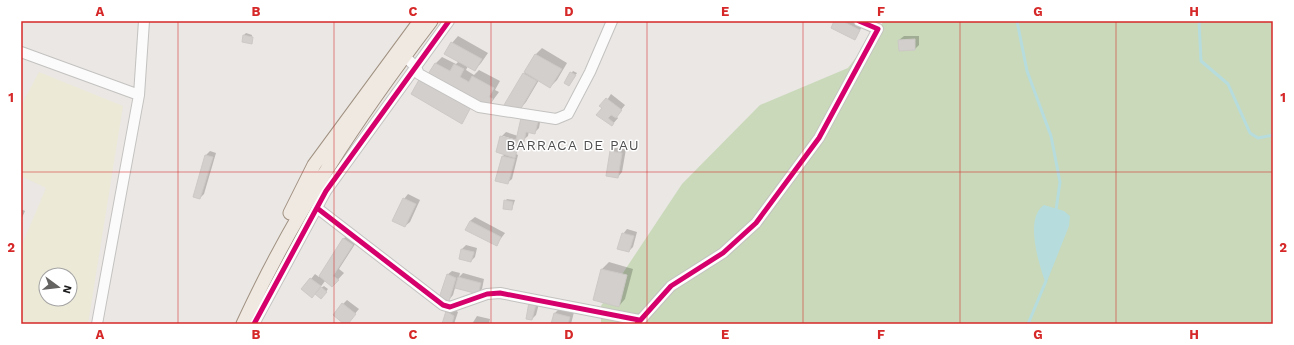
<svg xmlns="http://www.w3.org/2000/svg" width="1294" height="345" font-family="'Work Sans',sans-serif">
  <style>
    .farmland { fill: #ece9d7; fill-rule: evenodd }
    .forest { fill: #c9d9b9 }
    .water { fill: #b7dcde }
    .shadow { fill: #0003; fill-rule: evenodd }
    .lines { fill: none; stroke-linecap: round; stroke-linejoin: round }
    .stream { stroke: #b7dcde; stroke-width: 3 }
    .building { fill: #d3cfcd; stroke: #cdc9c6 }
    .minor-casing { stroke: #c3c2c0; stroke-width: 12 }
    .major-casing { stroke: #a09181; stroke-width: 15 }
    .minor { stroke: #fcfbfb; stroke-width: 10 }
    .major { stroke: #f0e9e2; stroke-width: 13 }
    .cycleway-casing { stroke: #fff; stroke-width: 8 }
    .cycleway { stroke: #d6006c; stroke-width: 5 }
    .grid { fill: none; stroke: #d62828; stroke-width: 1; stroke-opacity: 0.55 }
    .labels { text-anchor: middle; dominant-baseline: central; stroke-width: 3; stroke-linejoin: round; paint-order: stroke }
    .neighbourhood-label { font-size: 14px; letter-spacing: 1px; fill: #4f4f4f; stroke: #fff }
    .neatline { fill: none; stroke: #d62828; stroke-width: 1.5 }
    .grid-label { font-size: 13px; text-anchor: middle; font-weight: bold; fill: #d62828 }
  </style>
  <rect width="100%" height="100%" fill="#eae7e4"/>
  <path class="farmland" d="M39 72 123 106 88 324H21V247L46 188 21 176V106ZM46 275H70V299H46Z"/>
  <path class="forest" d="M884 21H1273V324H601V306L682 184 760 105 848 68Z"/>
  <path class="water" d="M1044 205 1064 211 1070 216 1069 226 1046 284C1039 265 1024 218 1044 205Z"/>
  <path class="shadow" d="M836 21H855L863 25 855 39Z
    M246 33 252 35 251 42 244 35Z
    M458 36 488 53 481 63 475 70 468 66 466 70 474 75 479 70 500 81 495 90 499 92 488 107 430 74 436 63 442 57 456 64 459 61 452 43Z
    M904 36H919V45L915 49 899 40Z
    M542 48 567 63 557 80 550 87 539 80 526 102 520 109 524 74 536 54Z
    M573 71 577 73 570 83H565Z
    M611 94 625 105 616 116 618 118 612 125 598 114Z
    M541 117 539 128 534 133 529 131 528 136 522 141 516 154 518 155 512 179 507 183 496 180 503 156 505 154 501 137 506 132 518 136ZM503 136 521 141 520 143 503 138Z
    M615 148 626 149 622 172 618 177 611 152Z
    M210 151 216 153 204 194 200 198 206 155Z
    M408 194 420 200 410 222 405 226 404 199Z
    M507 199 515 200 512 209 505 201Z
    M21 209 25 211 21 220Z
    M475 217 505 233 496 245 470 221Z
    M627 229 637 232 633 247 629 251 623 234Z
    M350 233 359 238 339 269 344 273 332 286 325 281 319 289 324 286 328 289 321 298 315 293 311 279 315 274 319 277 343 239Z
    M466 245 477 248 475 257 471 261 460 258 462 249Z
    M609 262 633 269 625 299 619 306 594 299 602 269Z
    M452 271 460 273 459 277 463 273 484 279 482 289 477 293 455 288 453 295 449 300 447 275Z
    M347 300 359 309 346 324 343 304Z
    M540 300 536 315 532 319 530 303Z
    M451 307 458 312 454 324H443L447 311Z
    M559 309 574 312 571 324H552L555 313Z
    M477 316 490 319 489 324H472Z"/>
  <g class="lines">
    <path class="stream" d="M1017 21 1027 71 1051 136 1060 182 1056 210
      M1199 21 1201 61 1228 84 1250 133 1258 138 1273 135
      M1028 324 1046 281"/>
  </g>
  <path class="building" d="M834 21H842L860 30 855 40 831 28Z
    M243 35 253 37 252 44 242 42Z
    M915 39V50L899 51 898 40Z
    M451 42 482 59 475 71 444 54Z
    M535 54 562 69 550 88 524 72Z
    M435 63 450 71 454 64 464 69 460 77 469 82 472 76 494 88 489 97 493 99 488 108 428 74Z
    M570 72 576 75 569 86 564 83Z
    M523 73 537 81 520 110 504 105Z
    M420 78 471 107 462 124 411 94Z
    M606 98 622 110 616 118 611 115 608 118 614 123 612 126 596 115 602 108 599 106Z
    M521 118 538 121 535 134 526 132 524 142 516 140Z
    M500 136 519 141 515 158 496 152Z
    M610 151 622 153 618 178 606 176Z
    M205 155 213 157 200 199 193 197Z
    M502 156 515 159 508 184 495 181Z
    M403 198 416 204 405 227 392 221Z
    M504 200 513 202 512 210 503 209Z
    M470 221 501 237 497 246 465 230Z
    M622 233 634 236 629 252 617 249Z
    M343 238 353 245 333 276 339 280 332 287 319 276Z
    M461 249 474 252 471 262 459 259Z
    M601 269 627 275 619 307 593 300Z
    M447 274 456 278 449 301 439 298Z
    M458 277 481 283 478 294 455 288Z
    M310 278 321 286 312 298 301 289Z
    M321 287 327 292 321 299 315 294Z
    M529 302 536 304 532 320 526 319Z
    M342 303 356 314 348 324H344L333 315Z
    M446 311 454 316 452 324H442Z
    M554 313 570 317 568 324H551Z"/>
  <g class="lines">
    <g class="minor-casing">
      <path id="minor" d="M21 52 139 95 97 324
        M400 52 416 67 419 74 479 107 556 119 568 114 590 72 612 21
        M139 95 144 21
        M317 208 443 305 450 307 487 294 500 293 639 320
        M254 324 326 191 449 21
        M637 324 671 286 723 253 756 223 819 138 878 29 859 21"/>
    </g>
    <g class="major-casing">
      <path id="major" d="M290 213 314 165 420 21
        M243 324C294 213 357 118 431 21"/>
    </g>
    <use href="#minor" class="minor"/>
    <use href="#major" class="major"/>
    <g class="cycleway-casing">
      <path id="cycleway" d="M317 208 443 305 450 307 487 294 500 293 639 320
        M254 324 326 191 449 21
        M637 324 671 286 723 253 756 223 819 138 878 29 859 21"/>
    </g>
    <use href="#cycleway" class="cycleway"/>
  </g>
  <path class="grid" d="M178 21V324M334 21V324M491 21V324M647 21V324M803 21V324M960 21V324M1116 21V324M21 172H1273"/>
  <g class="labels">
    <g class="neighbourhood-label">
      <text x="573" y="145">BARRACA DE PAU</text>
    </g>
  </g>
  <rect width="1294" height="345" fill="none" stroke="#ffffff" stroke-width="44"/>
  <g transform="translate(58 287) rotate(105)"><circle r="19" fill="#ffffff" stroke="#a4a4a4"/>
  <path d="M0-3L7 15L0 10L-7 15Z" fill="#646362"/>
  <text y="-6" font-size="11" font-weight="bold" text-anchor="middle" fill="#1c1c1c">N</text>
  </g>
  <rect x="22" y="22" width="1250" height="301" class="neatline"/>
  <g class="grid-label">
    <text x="100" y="16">A</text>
    <text x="256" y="16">B</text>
    <text x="413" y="16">C</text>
    <text x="569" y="16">D</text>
    <text x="725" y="16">E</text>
    <text x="881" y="16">F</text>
    <text x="1038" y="16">G</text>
    <text x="1194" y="16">H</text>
    <text x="11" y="102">1</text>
    <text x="1283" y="102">1</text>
    <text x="11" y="252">2</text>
    <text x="1283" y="252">2</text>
    <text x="100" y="339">A</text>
    <text x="256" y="339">B</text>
    <text x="413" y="339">C</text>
    <text x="569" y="339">D</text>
    <text x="725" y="339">E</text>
    <text x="881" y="339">F</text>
    <text x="1038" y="339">G</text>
    <text x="1194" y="339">H</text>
  </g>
</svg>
